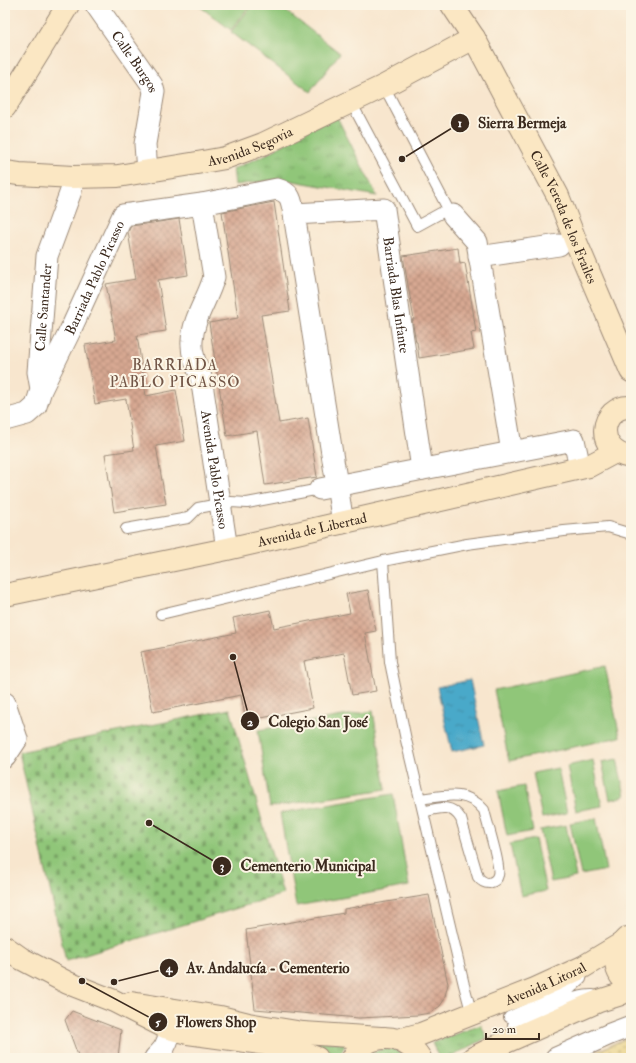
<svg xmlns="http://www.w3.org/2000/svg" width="636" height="1063" font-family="'IM FELL Double Pica',serif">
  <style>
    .grass { fill: url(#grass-tufts); stroke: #66784c }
    .sand { fill: url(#sand-dots); stroke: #94825e }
    .cemetery { fill: url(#cemetery-stones); stroke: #66784c }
    .pitch { fill: #90c679; stroke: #66784c }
    .water { fill: url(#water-ripples); stroke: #426a74 }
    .building { fill: url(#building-cross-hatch) }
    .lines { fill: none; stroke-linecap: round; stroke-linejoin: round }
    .lane-casing { stroke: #9a8876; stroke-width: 12 }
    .street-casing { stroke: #9a8876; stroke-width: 23 }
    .secondary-casing { stroke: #9a8876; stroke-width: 24 }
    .lane { stroke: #fff; stroke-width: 10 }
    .street { stroke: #fff; stroke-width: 21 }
    .secondary { stroke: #fbe7c3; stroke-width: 22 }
    .labels { text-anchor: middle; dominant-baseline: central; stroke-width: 4; stroke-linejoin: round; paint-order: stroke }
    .street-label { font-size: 14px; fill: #3b2a1e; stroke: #fcf5e5 }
    .neighbourhood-label { font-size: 15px; letter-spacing: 1px; fill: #725647; stroke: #fcf5e5 }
    .leader { fill: none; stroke: #3b2a1e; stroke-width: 1.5 }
    .callout-dot { fill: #3b2a1e; stroke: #fcf5e5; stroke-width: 1.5 }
    .mark-label { font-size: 12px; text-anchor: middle; font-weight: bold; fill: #fff }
    .callout-label { font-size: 15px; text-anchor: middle; font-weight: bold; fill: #3b2a1e; stroke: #fcf5e5; stroke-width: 4; stroke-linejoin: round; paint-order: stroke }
  </style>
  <defs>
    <pattern id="grass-tufts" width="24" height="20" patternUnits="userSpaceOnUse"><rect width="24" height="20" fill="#90c679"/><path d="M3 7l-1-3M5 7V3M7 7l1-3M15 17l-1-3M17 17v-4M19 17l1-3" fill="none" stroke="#77a163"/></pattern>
    <pattern id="sand-dots" width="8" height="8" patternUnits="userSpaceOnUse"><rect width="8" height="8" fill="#eeda9e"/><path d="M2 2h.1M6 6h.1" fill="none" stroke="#cdbb88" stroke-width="1.8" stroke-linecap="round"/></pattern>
    <pattern id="cemetery-stones" width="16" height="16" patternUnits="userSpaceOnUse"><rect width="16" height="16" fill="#90c679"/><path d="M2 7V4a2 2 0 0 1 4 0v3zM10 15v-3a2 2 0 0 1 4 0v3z" fill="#77a163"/></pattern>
    <pattern id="water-ripples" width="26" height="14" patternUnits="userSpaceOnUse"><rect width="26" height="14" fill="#4aa9c9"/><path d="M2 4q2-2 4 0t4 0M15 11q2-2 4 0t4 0" fill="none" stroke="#3f8aa3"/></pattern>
    <pattern id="building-cross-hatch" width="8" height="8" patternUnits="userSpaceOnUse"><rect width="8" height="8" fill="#d7a892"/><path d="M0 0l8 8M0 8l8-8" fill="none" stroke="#b08977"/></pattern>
  </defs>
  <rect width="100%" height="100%" fill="#fcf5e5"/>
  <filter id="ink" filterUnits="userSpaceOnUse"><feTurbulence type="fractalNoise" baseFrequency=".025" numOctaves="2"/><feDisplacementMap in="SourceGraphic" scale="8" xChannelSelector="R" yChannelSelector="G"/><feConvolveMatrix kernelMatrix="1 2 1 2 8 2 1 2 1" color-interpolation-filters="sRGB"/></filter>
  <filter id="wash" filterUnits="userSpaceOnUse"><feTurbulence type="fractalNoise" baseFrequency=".012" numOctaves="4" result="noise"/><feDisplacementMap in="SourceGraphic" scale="16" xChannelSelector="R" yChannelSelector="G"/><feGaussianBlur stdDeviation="0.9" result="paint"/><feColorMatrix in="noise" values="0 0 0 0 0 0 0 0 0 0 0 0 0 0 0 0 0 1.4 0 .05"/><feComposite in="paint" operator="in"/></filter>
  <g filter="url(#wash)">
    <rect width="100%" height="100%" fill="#f8e6ce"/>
    <path class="grass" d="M336 115 377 196 282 179 235 185 233 169 267 154Z
      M481 1025 487 1038 459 1052 450 1058H439L432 1043Z
      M274 1038 346 1043 338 1058H333L315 1048Z
      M392 1048 408 1058H397L390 1055H385L375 1058H366C376 1050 380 1049 392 1048Z"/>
    <path class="sand" d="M631 1036V1058H582Z"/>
    <path class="cemetery" d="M230 709 283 894 66 961 19 752Z"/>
    <path class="pitch" d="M198 5H250L231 30Z
      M252 5H278L340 53 310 92 231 32Z
      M605 666 620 737 509 761 494 690Z
      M373 711 386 789 270 807 258 730Z
      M617 759 625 796 610 800 602 762Z
      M593 760 602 806 576 811 567 766Z
      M558 768 567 813 542 818 533 773Z
      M524 786 533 831 507 836 498 791Z
      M393 794 409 886 296 906 280 813Z
      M596 818 606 870 581 875 570 823Z
      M566 825 576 877 551 882 540 830Z
      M535 839 546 891 521 896 510 844Z"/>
    <path class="water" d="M470 680 484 745 452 752 437 687Z"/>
    <g id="blocks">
      <path class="building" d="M274 202 290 311 261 315 279 423 308 418 317 477 265 485 257 431 227 436 209 323 238 318 222 212Z
        M179 219 188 275 158 280 166 331 137 335 146 396 176 390 185 441 156 446 166 504 114 512 105 454 134 450 126 399 95 404 85 345 116 340 106 284 136 279 128 232 131 226Z
        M458 248 460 264 465 263 473 311 476 332 471 333 474 349 419 358 417 342H416L412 320H414L403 256Z
        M368 590 376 631 365 633 376 691 352 695 344 653 304 661 313 708 246 721 241 695 153 712 141 652 236 633 233 618 270 610 274 628 350 613 346 594Z
        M429 895 448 984 444 1000 440 1006 430 1013 418 1015 359 1018 255 1009 246 930 344 913V909Z
        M72 1011 121 1030 118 1058H79L65 1020Z"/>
    </g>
  </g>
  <g filter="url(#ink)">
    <use href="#blocks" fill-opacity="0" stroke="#9a8876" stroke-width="1"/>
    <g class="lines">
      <g class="lane-casing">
        <path id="lane" d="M351 102 417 226 448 209 384 86
          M126 529 188 518 198 508 219 504 231 502 247 503 320 489
          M161 614 383 561
          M420 799C444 796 467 789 484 810 487 823 501 866 498 875 497 880 493 882 489 883 484 883 481 881 478 877L461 819C451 803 439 808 423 812
          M472 1015 464 985 406 740 390 662 383 561 467 544 564 531 608 527 628 533 631 535
          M509 1017 570 989 581 979 583 969
          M513 1025C536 1015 569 994 593 995L598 1000"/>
      </g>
      <g class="street-casing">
        <g id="street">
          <path id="s1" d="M96 5 152 85 154 92 145 144 147 172"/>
          <path id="s2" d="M202 204 214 277C208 299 193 318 192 341 191 353 196 365 201 377L227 549"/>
          <path id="s3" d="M294 214 384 209 422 469"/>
          <path d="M453 215 477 242 512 452"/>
          <path d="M479 257 559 245"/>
          <path id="s4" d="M41 389 38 372 47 256 71 191 73 177"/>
          <path id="s5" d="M5 420 27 414 36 406 41 390 70 331 123 215 202 204 277 189C292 193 291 201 294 214L343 523"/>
          <path d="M320 489 574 440 580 468"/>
          <path d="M5 703 17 739 5 757"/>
          <path d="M155 1058C159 1054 163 1050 165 1046 172 1034 168 1022 186 1021"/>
          <path d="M556 1058 610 1034 631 1026"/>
        </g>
      </g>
      <g class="secondary-casing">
        <g id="secondary">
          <path id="s6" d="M452 5 474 38 558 196 576 242 631 371"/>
          <path d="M5 107 68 5"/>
          <path id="s7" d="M5 172 19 174 73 177 118 176 197 163 225 158 263 144 384 86 474 38"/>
          <path d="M631 407C600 405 593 452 631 457"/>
          <path id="s8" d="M5 595 227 549 589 466 615 452"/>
          <path d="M627 938C612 951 612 975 631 985"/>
          <path d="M5 947 22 959 68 983 114 1001 165 1027 188 1033 281 1046 293 1049 317 1058"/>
          <path d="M131 1003 220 1017 248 1024 303 1033 381 1038"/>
          <path id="s9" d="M398 1040 421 1034 535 989 583 967 621 944"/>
          <path d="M353 1058C368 1030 405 1033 420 1058"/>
          <path d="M473 1058 499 1045 599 1001 618 995 631 989"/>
        </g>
      </g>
      <use href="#lane" class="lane"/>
      <use href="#street" class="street"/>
      <use href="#secondary" class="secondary"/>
    </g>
  </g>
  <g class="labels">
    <g class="street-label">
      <text stroke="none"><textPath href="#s1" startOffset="69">Calle Burgos</textPath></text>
      <text stroke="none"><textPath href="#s7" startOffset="249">Avenida Segovia</textPath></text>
      <text stroke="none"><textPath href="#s6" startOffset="240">Calle Vereda de los Frailes</textPath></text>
      <text stroke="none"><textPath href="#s5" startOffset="176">Barriada Pablo Picasso</textPath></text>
      <text stroke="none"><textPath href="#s3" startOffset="177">Barriada Blas Infante</textPath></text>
      <text stroke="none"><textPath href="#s4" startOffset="82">Calle Santander</textPath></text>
      <text stroke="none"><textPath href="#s2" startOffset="273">Avenida Pablo Picasso</textPath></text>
      <text stroke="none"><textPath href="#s8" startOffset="314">Avenida de Libertad</textPath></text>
      <text stroke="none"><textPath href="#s9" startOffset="158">Avenida Litoral</textPath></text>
    </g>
    <g class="neighbourhood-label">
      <text x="175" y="365">BARRIADA<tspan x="175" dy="17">PABLO PICASSO</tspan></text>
    </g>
  </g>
  <path class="leader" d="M402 159L460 123M233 657L250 721M149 823L222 866M114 982L169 968M82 981L158 1022"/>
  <g class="callout-dot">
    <circle cx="402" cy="159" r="4"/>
    <circle cx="233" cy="657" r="4"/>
    <circle cx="149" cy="823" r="4"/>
    <circle cx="114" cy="982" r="4"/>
    <circle cx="82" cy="981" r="4"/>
    <circle cx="460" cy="123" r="10"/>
    <circle cx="250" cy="721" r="10"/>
    <circle cx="222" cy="866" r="10"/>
    <circle cx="169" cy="968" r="10"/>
    <circle cx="158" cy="1022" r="10"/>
  </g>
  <g class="mark-label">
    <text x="460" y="127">1</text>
    <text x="250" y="726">2</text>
    <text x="222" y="870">3</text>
    <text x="169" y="972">4</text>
    <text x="158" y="1026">5</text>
  </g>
  <g class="callout-label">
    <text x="522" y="128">Sierra Bermeja</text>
    <text x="318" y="727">Colegio San José</text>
    <text x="308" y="871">Cementerio Municipal</text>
    <text x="268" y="973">Av. Andalucía - Cementerio</text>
    <text x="216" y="1027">Flowers Shop</text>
  </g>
  <rect width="636" height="1063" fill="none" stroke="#fcf5e5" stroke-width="20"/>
  <path d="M486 1033v6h53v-6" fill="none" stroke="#3b2a1e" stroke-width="2"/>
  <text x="492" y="1033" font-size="12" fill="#3b2a1e" stroke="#fcf5e5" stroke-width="3" paint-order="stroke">20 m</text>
</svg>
